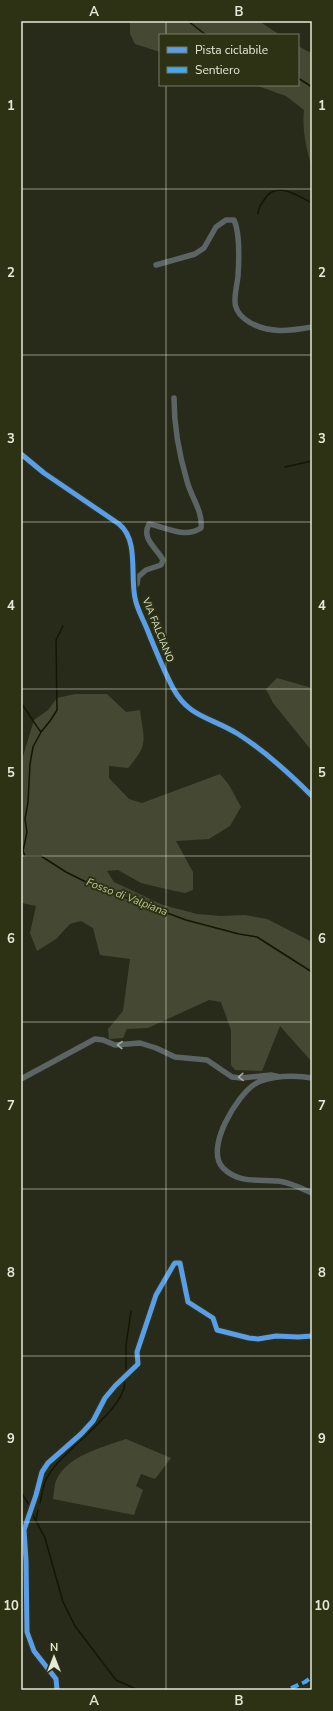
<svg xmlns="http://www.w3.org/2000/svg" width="333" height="1711" font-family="'Nunito Sans',sans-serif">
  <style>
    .green { fill: #454933 }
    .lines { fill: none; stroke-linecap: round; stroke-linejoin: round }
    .stream { stroke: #131702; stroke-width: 1.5 }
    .street { stroke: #5d6465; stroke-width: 5.5 }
    .quiet { stroke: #3fa9f5; stroke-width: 4; stroke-dasharray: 8 4; stroke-linecap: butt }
    .cycleway-casing { stroke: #2c3213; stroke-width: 8 }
    .cycleway { stroke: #5a9eea; stroke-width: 5 }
    .oneway { stroke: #a8ada4 }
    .grid { fill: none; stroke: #e5e9d7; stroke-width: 1; stroke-opacity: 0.55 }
    .labels { text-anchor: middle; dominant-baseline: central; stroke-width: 4; stroke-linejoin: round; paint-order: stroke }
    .street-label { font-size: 10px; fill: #e5e9d7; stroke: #2c3213 }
    .water-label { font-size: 11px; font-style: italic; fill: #bcc893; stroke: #2c3213 }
    .neatline { fill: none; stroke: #e5e9d7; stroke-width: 1.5 }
    .grid-label { font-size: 13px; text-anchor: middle; font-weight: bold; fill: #e5e9d7 }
  </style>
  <rect width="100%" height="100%" fill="#282b1a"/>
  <path class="green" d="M130 21H259L280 35H160V52L135 44 130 34Z
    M298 46 309 52H312V167C306 148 302 130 304 110L286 96 255 85H298Z
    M277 678 312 688V751L273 703 266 689Z
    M75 694H107L126 712 140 710C144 741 149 744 128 768L109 766V778L129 799 142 803 220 774 229 785 241 807 230 826 209 839 176 841 193 872V890L185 893 166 889 141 883 118 870 107 871 114 882 163 905 197 914 221 916 245 915 267 919 312 942V1062L280 1026 262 1071 235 1070 231 1065V1030L221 1002 209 1000 148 1028 127 1029 123 1038 109 1039 108 1029 123 1011 130 959 100 955 93 928 81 921 70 924 56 939 37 951 30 933 36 906 22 903 21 916V763L34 720 48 710 57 698Z
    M126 1439 171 1458 155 1479 141 1474 136 1486 143 1490 134 1515 53 1499C54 1494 54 1486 56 1481 66 1456 103 1447 126 1439Z"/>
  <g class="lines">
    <path class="stream" d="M188 21 206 35
      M298 78 312 87
      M258 214C258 207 261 205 264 200 276 180 296 195 312 203
      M285 467 312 461
      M21 703C28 712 33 722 41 732L33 747 30 764 28 802 25 819 27 832 23 851 25 856H41L66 872 92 885 186 920 239 934 257 937 312 972
      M41 732 50 721 57 710 56 640 63 626
      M126 1370V1345L131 1311
      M21 1492 29 1505
      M40 1503C42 1494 43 1483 48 1476 64 1448 125 1411 125 1381
      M33 1515 45 1538 63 1602 75 1626 116 1680 138 1690
      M36 1520 38 1510"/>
    <path class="street" d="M156 265 195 254 204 248 216 227 226 220H234C240 233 239 261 238 276 236 295 228 309 249 322 269 334 290 331 312 327
      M21 454 44 473 119 524C139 540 130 575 135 598 137 609 143 619 147 629 155 649 163 669 173 688 189 718 211 717 238 734 265 751 289 773 312 796
      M133 588 137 584 138 577 146 570 161 565 163 560C156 547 141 539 149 524 166 527 185 539 201 528 203 511 191 497 187 481 179 454 174 425 174 398
      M312 1078C297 1075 269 1075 255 1084 237 1095 204 1149 223 1168 239 1184 258 1179 278 1181 289 1182 301 1188 312 1193
      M21 1079 95 1039 103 1040 115 1045 140 1043 156 1048 175 1057 207 1060 232 1077 241 1078 271 1075 280 1077
      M57 1690 56 1679 34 1651 27 1632 26 1561 24 1530 36 1495 42 1472 48 1463 81 1434 93 1421 105 1398 115 1386 138 1364 137 1352 156 1295 174 1264 175 1263H180L188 1302 213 1318 217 1330 249 1338 258 1339 276 1336 298 1337 312 1336"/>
    <path class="quiet" d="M291 1688 305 1682 312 1677"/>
    <g class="cycleway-casing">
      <path id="cycleway" d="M21 454 44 473 119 524C139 540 130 575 135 598 137 609 143 619 147 629 155 649 163 669 173 688 189 718 211 717 238 734 265 751 289 773 312 796
        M57 1690 56 1679 34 1651 27 1632 26 1561 24 1530 36 1495 42 1472 48 1463 81 1434 93 1421 105 1398 115 1386 138 1364 137 1352 156 1295 174 1264 175 1263H180L188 1302 213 1318 217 1330 249 1338 258 1339 276 1336 298 1337 312 1336"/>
    </g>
    <use href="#cycleway" class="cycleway"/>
  </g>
  <defs><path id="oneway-chevron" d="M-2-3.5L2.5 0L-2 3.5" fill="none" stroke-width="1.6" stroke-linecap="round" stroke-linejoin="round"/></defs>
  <g class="oneway">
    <use href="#oneway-chevron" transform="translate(120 1045) rotate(-178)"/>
    <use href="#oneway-chevron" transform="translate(241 1077) rotate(178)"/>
  </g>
  <path class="grid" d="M166 21V35M166 85V1690M21 189H312M21 355H312M21 522H312M21 689H312M21 856H312M21 1022H312M21 1189H312M21 1356H312M21 1522H312"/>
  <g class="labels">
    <g class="street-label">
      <text transform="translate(158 630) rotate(68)">VIA FALCIANO</text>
    </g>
    <g class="water-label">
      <text transform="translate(127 897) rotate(21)">Fosso di Valpiana</text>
    </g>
  </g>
  <rect width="333" height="1711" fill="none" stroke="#2c3213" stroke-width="44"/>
  <rect x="159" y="34" width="140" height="52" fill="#2c3213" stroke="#767b61"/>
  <rect x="167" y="47" width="20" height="6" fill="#5a9eea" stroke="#767b61"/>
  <text x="195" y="54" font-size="12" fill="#e5e9d7">Pista ciclabile</text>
  <rect x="167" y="67" width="20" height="6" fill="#3fa9f5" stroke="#767b61"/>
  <text x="195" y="74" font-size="12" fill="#e5e9d7">Sentiero</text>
  <g transform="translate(54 1657)" stroke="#2c3213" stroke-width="3" paint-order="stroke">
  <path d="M0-3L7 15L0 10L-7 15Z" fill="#e5e9d7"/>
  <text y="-6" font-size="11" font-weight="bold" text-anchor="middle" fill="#e5e9d7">N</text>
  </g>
  <rect x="22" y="22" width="289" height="1667" class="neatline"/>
  <g class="grid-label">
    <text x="94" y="16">A</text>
    <text x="239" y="16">B</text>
    <text x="11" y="110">1</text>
    <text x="322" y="110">1</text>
    <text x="11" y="277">2</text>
    <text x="322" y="277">2</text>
    <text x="11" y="443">3</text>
    <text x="322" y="443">3</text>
    <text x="11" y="610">4</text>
    <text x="322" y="610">4</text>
    <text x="11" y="777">5</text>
    <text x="322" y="777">5</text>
    <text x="11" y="943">6</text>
    <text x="322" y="943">6</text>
    <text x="11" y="1110">7</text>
    <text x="322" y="1110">7</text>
    <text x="11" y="1277">8</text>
    <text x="322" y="1277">8</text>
    <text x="11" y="1443">9</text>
    <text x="322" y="1443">9</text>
    <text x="11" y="1610">10</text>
    <text x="322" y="1610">10</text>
    <text x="94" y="1705">A</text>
    <text x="239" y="1705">B</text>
  </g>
</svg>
